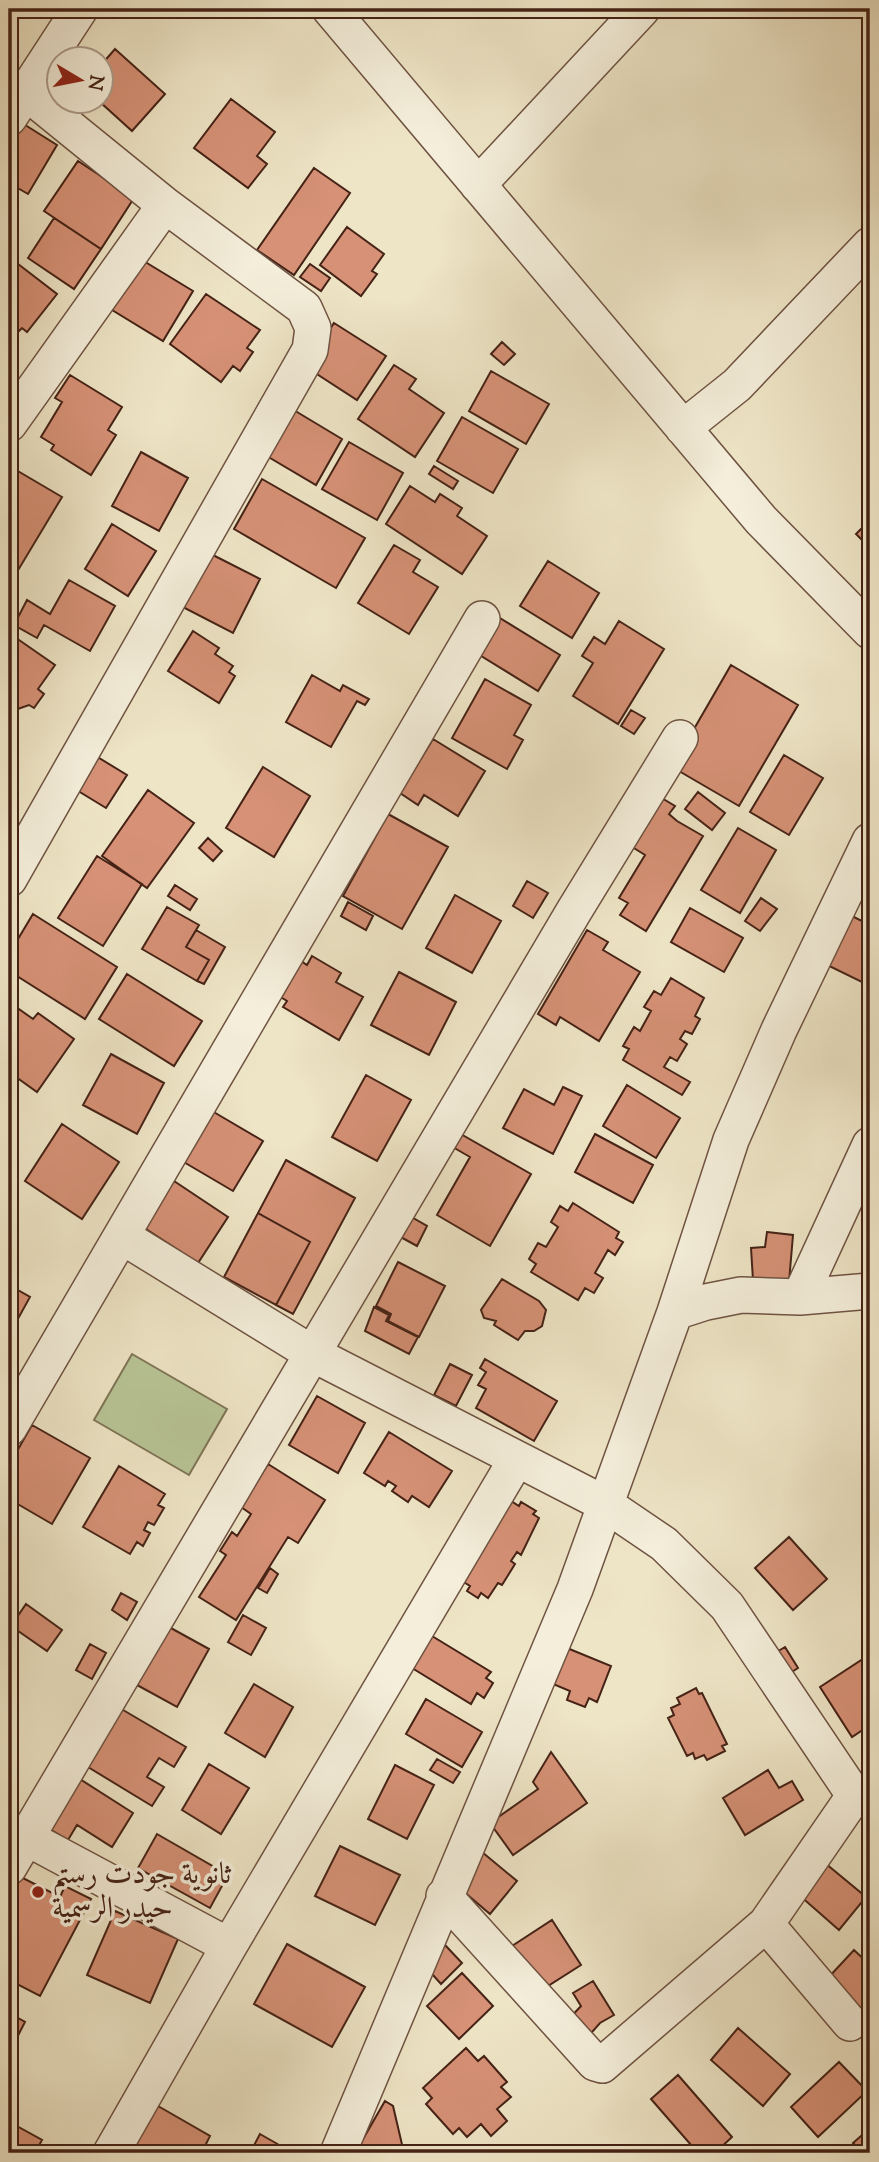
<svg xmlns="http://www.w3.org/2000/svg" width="879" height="2162" font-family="'Sorts Mill Goudy',Amiri,serif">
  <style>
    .green { fill: #b8c596; stroke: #7e7456; stroke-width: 2 }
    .building { fill: #d69176; stroke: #452216; stroke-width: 2 }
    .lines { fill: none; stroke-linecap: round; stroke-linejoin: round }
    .minor-casing { stroke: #6f5342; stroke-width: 38 }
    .minor { stroke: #f4eeda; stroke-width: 35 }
    .poi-dot { fill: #8f2418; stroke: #f4eeda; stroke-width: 2.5 }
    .labels { text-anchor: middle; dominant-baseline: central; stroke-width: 7; stroke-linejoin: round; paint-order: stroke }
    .poi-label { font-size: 30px; fill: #452216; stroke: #f4eeda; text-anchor: start }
  </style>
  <rect width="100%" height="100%" fill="#eee5c6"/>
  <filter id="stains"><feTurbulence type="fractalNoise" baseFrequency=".00286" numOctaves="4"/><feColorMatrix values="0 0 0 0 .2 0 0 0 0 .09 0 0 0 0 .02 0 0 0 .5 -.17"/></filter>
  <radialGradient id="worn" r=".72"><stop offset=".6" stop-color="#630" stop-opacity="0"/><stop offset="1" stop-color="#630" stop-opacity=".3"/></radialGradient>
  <path class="green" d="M132 1354 227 1409 189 1475 94 1420Z"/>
  <path class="building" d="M9 9H21L13 20 9 17Z
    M115 49 165 94 132 131 100 102 102 64Z
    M231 99 275 132 257 156 267 164 248 188 194 148Z
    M14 118 57 145 28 194 9 183 11 173 9 171V127Z
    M78 161 134 198 101 249 44 211Z
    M314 168 350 193 294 275 257 250Z
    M54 218 101 249 74 289 28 258Z
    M347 227 384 254 372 271 377 274 361 296 320 265Z
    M9 257 57 294 27 332 22 328 17 333 9 327Z
    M142 260 193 291 163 341 112 310Z
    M310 264 330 278 321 291 300 277Z
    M206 294 260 330 247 348 253 352 240 371 233 366 221 382 170 344Z
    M334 323 386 356 357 400 306 367Z
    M502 342 515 354 504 365 491 354Z
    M394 365 416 379 409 389 444 413 415 457 358 419Z
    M491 371 549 404 526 444 469 411Z
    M70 375 122 407 108 430 116 435 91 475 51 450 54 445 41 437 62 402 55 398Z
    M292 409 342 439 316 485 265 455Z
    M462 417 518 449 493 493 437 461Z
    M349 442 403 473 377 520 322 489Z
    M141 452 188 478 159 531 112 506Z
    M434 466 458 481 453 489 429 474Z
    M11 467 62 497 14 577 9 574Z
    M262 479 365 538 336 588 234 529Z
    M410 486 435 502 440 494 462 508 457 516 487 536 462 574 386 524Z
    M870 520V548L856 534Z
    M112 524 156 551 128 596 85 569Z
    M394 545 420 560 413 572 438 587 409 634 358 603Z
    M205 551 260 579 233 633 177 604Z
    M548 561 599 593 572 638 520 606Z
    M69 580 115 606 90 651 44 625 37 638 14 625 27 600 50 614Z
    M495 615 560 655 538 691 473 651Z
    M619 621 664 649 618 724 573 696 593 663 582 656 594 637 605 644Z
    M193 631 219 648 215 654 233 666 229 672 235 676 219 703 168 671Z
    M9 633 55 665 38 689 44 694 34 708 29 705 9 712Z
    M731 665 798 705 739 806 672 767Z
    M312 675 340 691 343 685 369 699 365 705 357 701 331 747 286 722Z
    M485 679 531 705 514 735 523 740 507 769 452 738Z
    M631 710 645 718 634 734 621 726Z
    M433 739 485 771 458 816 424 795 418 805 400 793Z
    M91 753 127 775 106 808 70 786Z
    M784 755 823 778 789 835 750 812Z
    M263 767 310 796 274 857 226 828Z
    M148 790 194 823 147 888 102 856Z
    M650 791 675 806 669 814 677 821 703 836 646 931 620 915 628 903 619 898 645 855 621 840Z
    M698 792 725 813 712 830 685 809Z
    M388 814 448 847 402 929 343 896Z
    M738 828 776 850 740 913 701 890Z
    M208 838 222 851 213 861 199 848Z
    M97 856 142 884 103 946 58 918Z
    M527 881 548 893 533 918 513 906Z
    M175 885 197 899 190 910 168 896Z
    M455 895 501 921 472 973 426 948Z
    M761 898 777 909 760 931 745 921Z
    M348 902 373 916 366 930 341 916Z
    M167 907 199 925 186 947 209 960 197 981 142 949Z
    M690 908 743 938 724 972 671 942Z
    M842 911 870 925V986L817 960Z
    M33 914 117 967 85 1019 9 971V954Z
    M196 930 225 947 204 984 197 981 209 960 186 947Z
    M587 930 608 942 603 950 640 972 599 1041 560 1017 556 1025 538 1014Z
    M312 956 341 973 336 982 363 997 339 1040 283 1007 287 1001 274 993 295 957 307 965Z
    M399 972 456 1002 429 1055 371 1025Z
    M127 974 202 1021 174 1066 99 1019Z
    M671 978 704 998 695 1016 700 1019 692 1034 685 1031 680 1039 687 1044 677 1061 670 1057 664 1067 690 1082 682 1095 623 1060 629 1049 623 1046 634 1027 640 1031 651 1011 644 1007 654 991 661 995Z
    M9 1002 33 1019 38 1013 74 1039 37 1092 9 1072Z
    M111 1054 164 1083 137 1134 83 1105Z
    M366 1075 411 1100 377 1161 332 1137Z
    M627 1085 680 1118 656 1158 603 1126Z
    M563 1087 582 1096 553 1154 503 1128 524 1089 554 1105Z
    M212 1111 263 1141 233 1191 182 1161Z
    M62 1124 119 1162 82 1219 25 1181Z
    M452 1129 531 1174 490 1246 437 1215 470 1157 444 1142Z
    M595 1134 653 1165 633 1203 575 1172Z
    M286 1160 355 1198 293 1314 276 1305 310 1242 258 1213Z
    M174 1181 228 1217 198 1263 143 1227Z
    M573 1203 619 1232 616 1238 623 1242 615 1255 608 1250 595 1273 603 1278 594 1293 585 1288 578 1300 531 1272 536 1264 529 1259 538 1243 546 1247 558 1227 551 1222 560 1206 568 1211Z
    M258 1213 310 1242 276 1305 224 1277Z
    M408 1215 427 1226 417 1246 397 1235Z
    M767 1232 793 1235 789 1282 753 1280 751 1248 765 1247Z
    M398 1262 445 1286 419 1337 388 1321 391 1314 376 1306Z
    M502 1279 539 1301 546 1310 542 1326 534 1331H525L518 1340 494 1325 496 1321 484 1318 481 1310Z
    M9 1285 30 1297 9 1335Z
    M374 1307 389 1315 386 1321 418 1337 409 1354 365 1331Z
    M485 1359 557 1401 534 1441 476 1408 486 1389 478 1385 486 1372 480 1368Z
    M450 1364 472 1375 456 1406 434 1395Z
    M317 1396 365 1423 338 1473 289 1445Z
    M32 1425 90 1458 52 1524 9 1499V1465Z
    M389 1432 452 1471 429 1507 412 1496 408 1502 392 1491 396 1486 388 1481 385 1486 364 1473Z
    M268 1464 325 1500 298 1543 288 1537 236 1620 199 1597 226 1555 220 1551 232 1532 237 1536 251 1514 241 1507Z
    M119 1466 165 1494 158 1505 164 1508 154 1525 148 1522 144 1530 150 1533 143 1546 137 1542 130 1554 83 1527Z
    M508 1499 519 1506 521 1502 536 1511 533 1514 539 1518 521 1555 517 1552 511 1561 515 1564 502 1585 498 1583 488 1598 481 1593 478 1598 467 1591 470 1586 462 1581Z
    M789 1537 827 1579 793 1610 755 1568Z
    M270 1568 278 1574 267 1593 258 1588Z
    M121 1593 137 1602 127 1620 112 1610Z
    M26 1604 62 1630 47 1651 11 1626Z
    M243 1615 266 1628 251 1655 228 1642Z
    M169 1627 209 1649 177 1707 137 1685Z
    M432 1636 491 1672 486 1678 493 1683 484 1698 477 1693 471 1704 412 1668Z
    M90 1644 106 1653 92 1679 76 1670Z
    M785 1647 798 1668 784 1677 770 1656Z
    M567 1648 611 1666 597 1702 589 1698 585 1707 567 1700 570 1691 553 1684Z
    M866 1657 870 1664V1725L852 1737 820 1687Z
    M254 1684 293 1707 265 1757 225 1733Z
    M696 1688 699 1694 702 1693 727 1744 722 1746 725 1751 707 1760 704 1755 695 1759 693 1753 687 1756 668 1718 674 1715 671 1708 680 1704 677 1698Z
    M426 1699 482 1732 462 1767 406 1734Z
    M118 1707 186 1747 174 1767 159 1758 147 1777 164 1787 152 1806 83 1764Z
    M551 1752 587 1803 513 1855 490 1823 538 1789 533 1782Z
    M9 1756 15 1760 9 1771Z
    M437 1759 460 1772 453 1783 430 1770Z
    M209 1764 249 1788 221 1834 182 1810Z
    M395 1765 434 1785 407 1839 368 1819Z
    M768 1770 779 1788 792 1781 803 1800 745 1835 723 1798Z
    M72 1774 133 1813 112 1847 77 1825 68 1840 41 1824Z
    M157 1834 228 1875 210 1908 138 1868Z
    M340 1846 400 1875 375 1925 315 1896Z
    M482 1852 517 1881 490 1914 456 1885Z
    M825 1863 866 1897 839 1930 799 1895Z
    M9 1871 60 1897 65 1886 91 1899 40 1996 9 1980Z
    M115 1911 178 1939 150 2003 87 1975Z
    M552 1920 581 1965 540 1991 512 1946Z
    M287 1944 365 1987 332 2047 254 2004Z
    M445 1945 462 1963 441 1984 424 1965Z
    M854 1950 870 1965V2005L864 2011 828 1978Z
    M462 1973 493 2006 459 2039 427 2006Z
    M593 1981 614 2015 600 2023 585 2040 566 2022 581 2006 573 1993Z
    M9 2013 25 2022 9 2053Z
    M738 2028 790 2074 763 2106 711 2060Z
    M466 2048 478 2061 484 2056 507 2082 501 2087 511 2097 497 2109 507 2121 491 2136 481 2124 467 2137 459 2128 453 2134 426 2104 432 2098 423 2088Z
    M839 2062 867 2091 818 2137 791 2107Z
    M678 2075 732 2137 715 2153H698L651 2099Z
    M385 2101 393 2106 404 2153H355Z
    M158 2106 210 2136 203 2150 209 2153H131Z
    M15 2125 42 2140 37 2149 45 2153H9V2133Z
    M870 2128V2153H862L853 2143Z
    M260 2134 281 2146 277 2153H250Z"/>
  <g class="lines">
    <g class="minor-casing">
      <path id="minor" d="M330 9 761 520 870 631
        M9 118 80 9
        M478 185 642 9
        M9 424 165 205
        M683 428 737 385 870 245
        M9 879 310 350 313 328 304 308 165 205 27 93
        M123 1237 313 1354 605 1504 664 1544 727 1606 852 1792 850 1802 766 1924 602 2065 595 2063 444 1896
        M800 1297 870 1145
        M675 1312 706 1302 741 1295 800 1297 870 1291
        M9 1428 482 619
        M27 1838 229 1946
        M9 1867 574 911 680 738
        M766 1924 850 2023
        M111 2153 229 1946 516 1460
        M338 2153 575 1589 675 1312 731 1140 779 1030 870 841"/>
    </g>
    <use href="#minor" class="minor"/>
  </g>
  <circle class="poi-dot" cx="38" cy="1892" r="7"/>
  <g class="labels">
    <g class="poi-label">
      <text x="52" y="1875">ثانوية جودت رستم<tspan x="52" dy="34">حيدر الرسمية</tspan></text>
    </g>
  </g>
  <rect width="879" height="2162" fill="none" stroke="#eee5c6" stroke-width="35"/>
  <rect x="10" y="10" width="858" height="2141" fill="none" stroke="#452216" stroke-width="3.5"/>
  <rect x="18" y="18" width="844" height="2127" fill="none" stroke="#452216" stroke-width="2"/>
  <g transform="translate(80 80) rotate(100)"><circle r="33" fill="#f4eeda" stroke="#ae9c8c" stroke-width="2"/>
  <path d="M0-5L12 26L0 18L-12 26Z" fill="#8f2418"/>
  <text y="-10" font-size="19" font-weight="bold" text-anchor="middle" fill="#452216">N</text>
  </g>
  <rect width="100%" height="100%" filter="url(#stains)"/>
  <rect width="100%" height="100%" fill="url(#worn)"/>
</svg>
